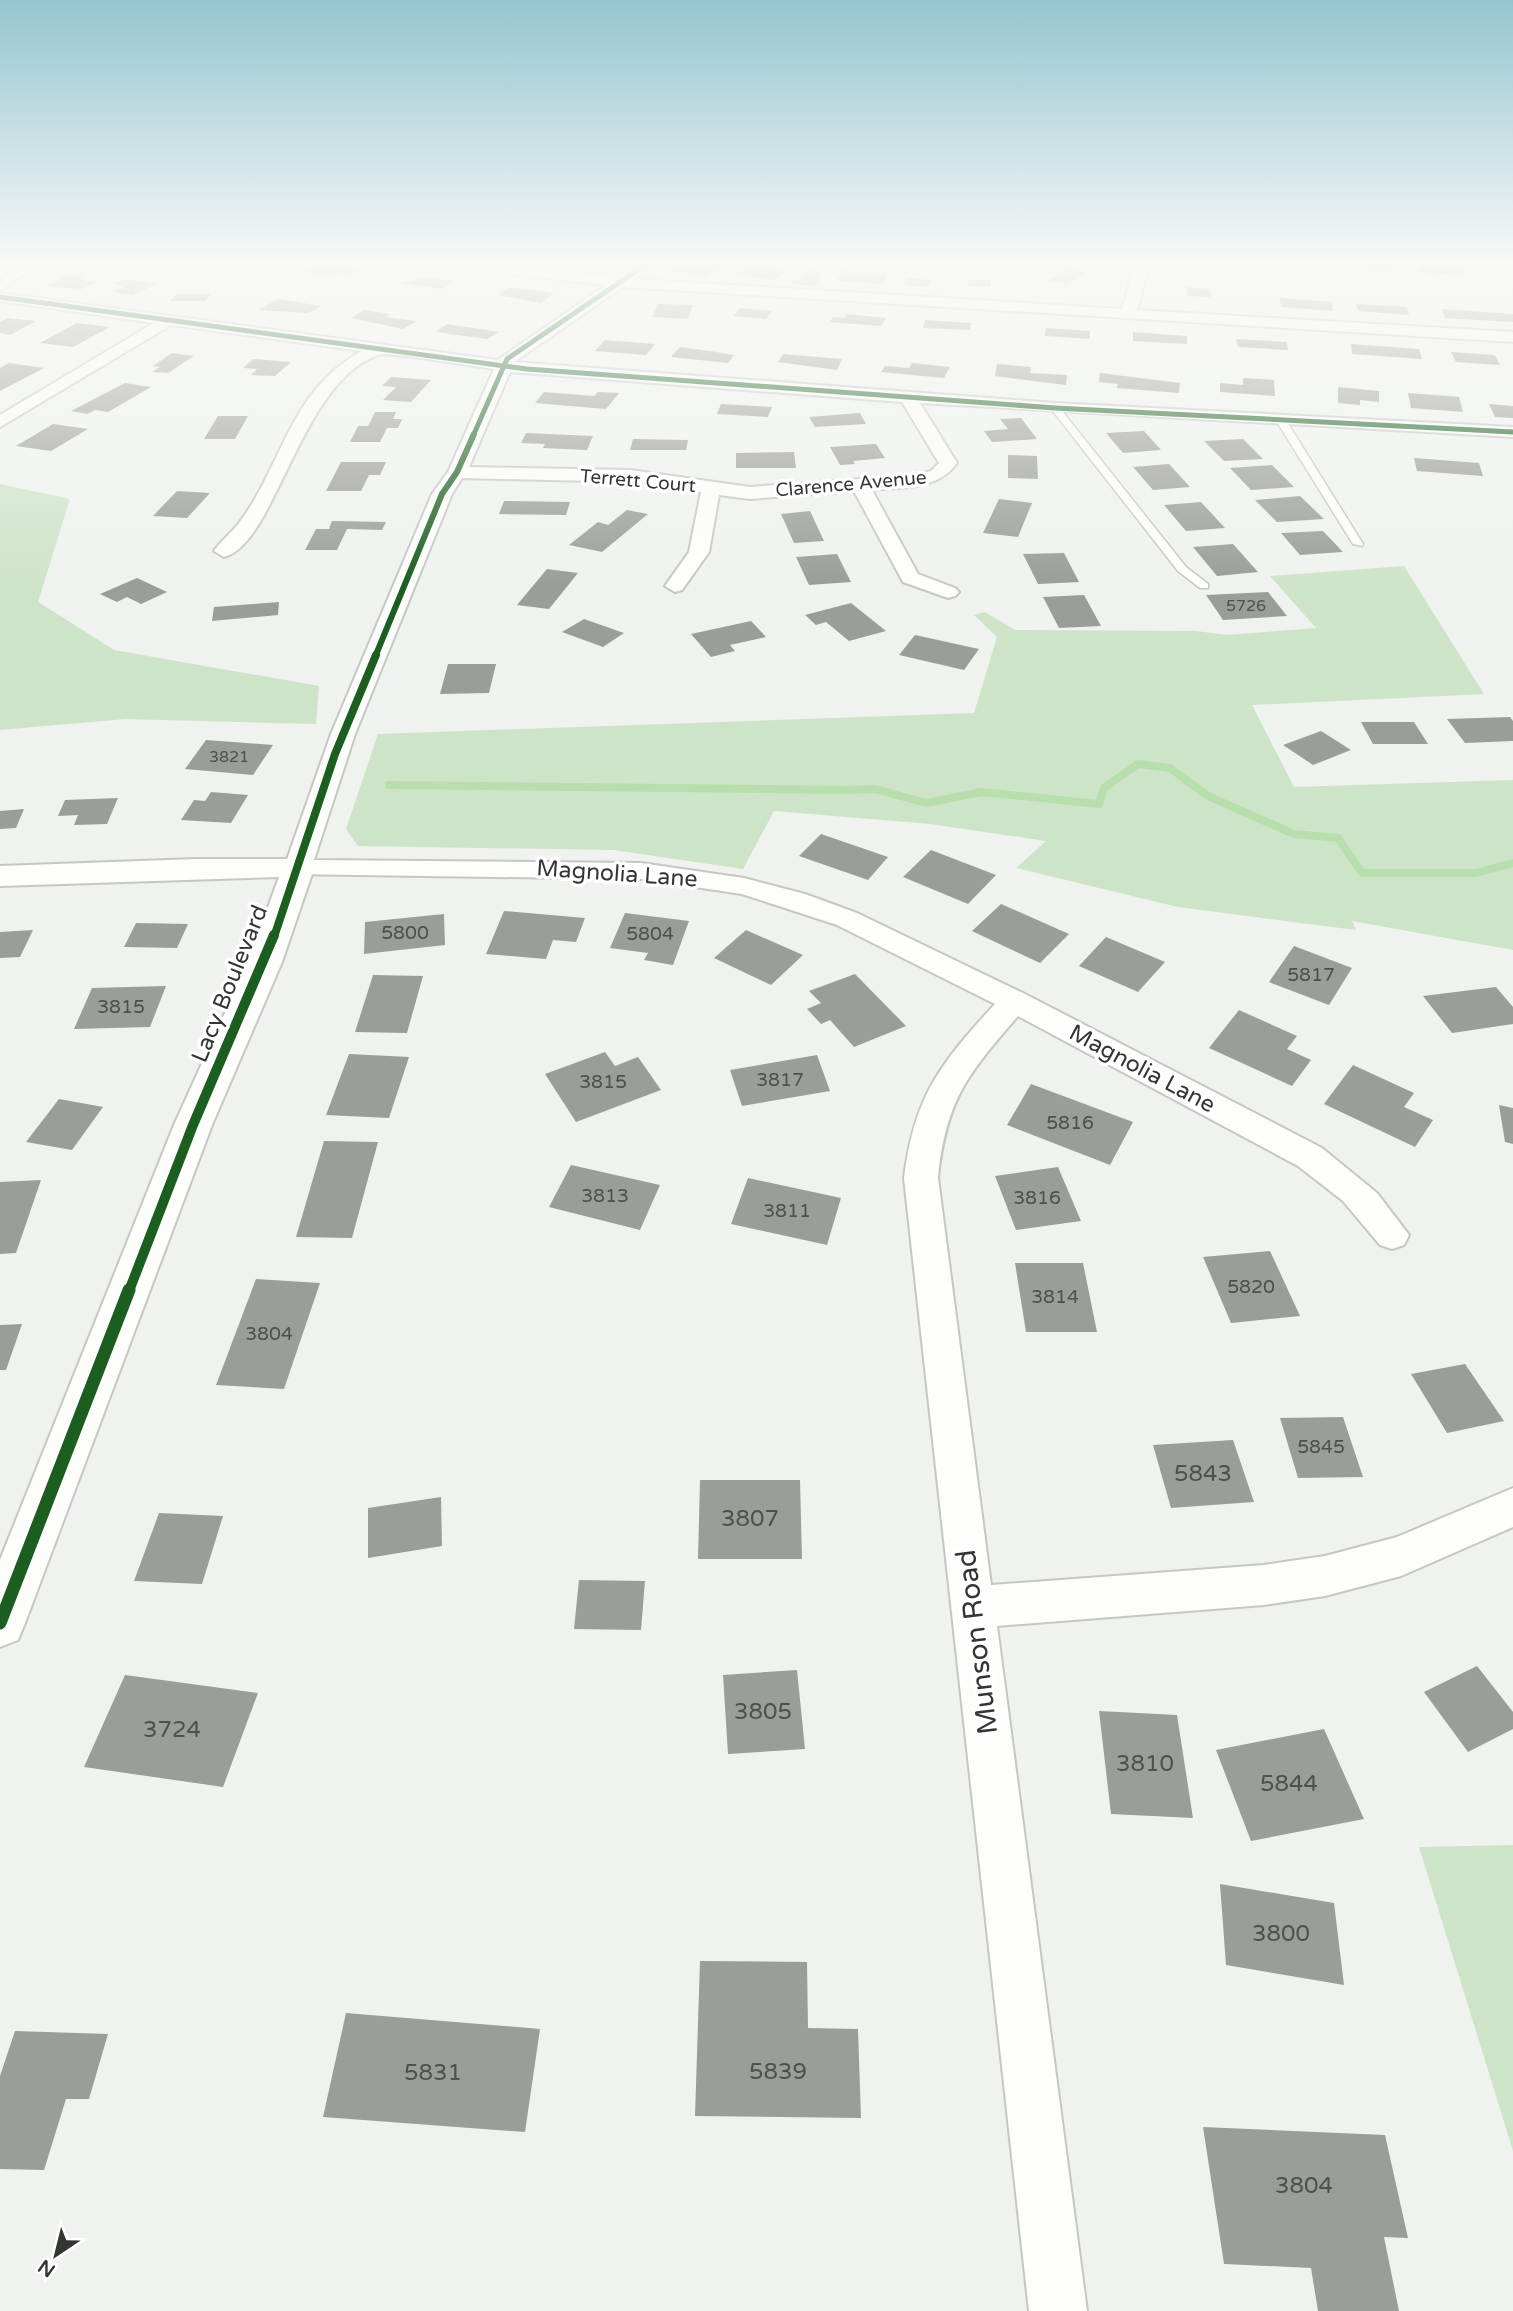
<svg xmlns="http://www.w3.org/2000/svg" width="1513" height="2311" font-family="'Varela Round',sans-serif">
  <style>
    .green { fill: #cee4c8 }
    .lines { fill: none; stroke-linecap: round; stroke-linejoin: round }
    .stream { stroke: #b8deae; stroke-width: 8 }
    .building { fill: #9b9d9a }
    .service-casing { stroke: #c5c7c5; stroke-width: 3 }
    .minor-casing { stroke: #c5c7c5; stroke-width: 4 }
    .tertiary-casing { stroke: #c5c7c5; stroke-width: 4 }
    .service { fill: #fdfdfc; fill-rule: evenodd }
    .minor { fill: #fdfdfc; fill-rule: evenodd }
    .tertiary { fill: #fdfdfc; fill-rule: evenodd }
    .cycleway-far4-casing { stroke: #fff; stroke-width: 7 }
    .cycleway-far3-casing { stroke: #fff; stroke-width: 9 }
    .cycleway-far2-casing { stroke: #fff; stroke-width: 11 }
    .cycleway-far1-casing { stroke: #fff; stroke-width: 15 }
    .cycleway-casing { stroke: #fff; stroke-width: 18 }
    .cycleway-far4 { stroke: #1b5e20; stroke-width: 5 }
    .cycleway-far3 { stroke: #1b5e20; stroke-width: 6 }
    .cycleway-far2 { stroke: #1b5e20; stroke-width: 8 }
    .cycleway-far1 { stroke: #1b5e20; stroke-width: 10 }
    .cycleway { stroke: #1b5e20; stroke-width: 13 }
    .labels { text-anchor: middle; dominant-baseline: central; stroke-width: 7; stroke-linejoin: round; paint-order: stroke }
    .far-number-label { font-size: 16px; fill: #4e504e }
    .far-street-label { font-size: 19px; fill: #343634; stroke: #fff }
    .number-label { font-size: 19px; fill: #4e504e }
    .street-label { font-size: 23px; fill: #343634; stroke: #fff }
    .near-number-label { font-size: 23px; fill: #4e504e }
    .near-street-label { font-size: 28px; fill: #343634; stroke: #fff }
  </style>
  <rect width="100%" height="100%" fill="#eff2ee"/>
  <path class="green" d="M0 484 70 499 38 602 114 650 319 686 316 724 125 719 0 730Z
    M1404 566 1484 694 1252 705 1294 787 1513 780V950L1352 921 1356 930 1178 907 1016 868 1046 841 930 824 774 811 743 869 614 850 358 846 346 829 378 734 974 713 997 637 974 615 985 612 1015 630 1196 631 1227 635 1316 628 1270 576Z
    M1513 1845V2151L1419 1847Z"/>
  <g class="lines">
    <path class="stream" d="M389 785 846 790 875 789 926 803 981 792 1099 804 1104 788 1138 764 1170 768 1208 796 1294 834 1338 838 1362 873H1475L1513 863"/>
  </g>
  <path class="building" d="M86 261H110V262L84 270 71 266Z
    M239 261H263L260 263 272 264 260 270 229 266Z
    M685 261H693L722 265 707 276 670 271Z
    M1211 261H1230L1218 269 1203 266Z
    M1271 261H1314L1313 265 1298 266Z
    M1349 261 1394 265V271L1349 268Z
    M322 263 360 269 350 274 338 273 331 276 305 272Z
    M1418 266 1464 269 1467 275 1420 273Z
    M756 267 785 271 775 280 736 275 743 269Z
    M1068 268 1087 272 1067 284 1048 280Z
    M807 270 823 271 815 286 791 284 794 279 802 280Z
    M843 270 887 274 882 284 837 281Z
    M71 274 85 276 78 279 97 282 82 289 45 286Z
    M426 277 455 281 442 289 401 283Z
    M908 278 932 280 927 287 903 285Z
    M124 279 157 284 132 295 113 292 126 286 113 284Z
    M969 280H991V287L968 286Z
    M510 287 554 293 541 303 498 295Z
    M1186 287 1210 289 1211 297 1188 296Z
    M177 294H211L205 301H170Z
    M1280 298 1332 302 1333 311 1281 307Z
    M278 299 322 306 308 313 258 310Z
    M658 304 693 305 688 319 652 317Z
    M1356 304 1407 307 1409 315 1358 311Z
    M739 308 772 311 766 319 734 316Z
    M1442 309 1513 314V322L1445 318Z
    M364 310 390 314 386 317 416 321 403 329 351 318Z
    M846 314 886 318 881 326 830 322 833 317 844 318Z
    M8 318 36 321 10 335 0 333V322Z
    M925 320 971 323 970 330 923 328Z
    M77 323 110 327 73 347 40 343Z
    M447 324 499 332 487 339 435 332Z
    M1046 328 1090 331V339L1045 336Z
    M1133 332 1187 336V344L1133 341Z
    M1236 339 1287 342 1288 350 1238 347Z
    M605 340 655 344 646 355 595 351Z
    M1351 344 1419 349 1422 359 1352 354Z
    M680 347 710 351 734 355 728 363 671 357Z
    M1451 352 1495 355 1500 365 1456 362Z
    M172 353 194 356 168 373 152 372 160 367 153 366Z
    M783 354 842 359 837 370 778 362Z
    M253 359 291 362 275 376 251 375 257 369 243 368Z
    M9 363 44 368 0 391V368Z
    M912 363 950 367 944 378 881 372 885 366 909 368Z
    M997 364 1031 367 1030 373 1067 375 1066 385 995 376Z
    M1100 373 1180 383 1179 393 1117 388 1118 384 1099 382Z
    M391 377 431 380 411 402 383 400 396 387 382 386Z
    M1243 378 1274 380 1275 396 1220 392V383L1243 385Z
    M125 383 151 387 108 412 95 410 88 414 71 411Z
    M1338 387 1379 391V402L1360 400V405L1338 403Z
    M544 392 594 396 598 392 619 393 606 409 535 403Z
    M1408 393 1459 397 1463 412 1411 408Z
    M721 404 772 407 768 417 717 414Z
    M1489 404 1513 406V418L1495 417Z
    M375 412H396L393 419H402L398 428H387L380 442H350L358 426H368Z
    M860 413 866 424 815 427 809 417Z
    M218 416H248L235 439H204Z
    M1021 418 1037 439 992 442 984 431 1008 429 1000 419Z
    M53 424 88 429 51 451 16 446Z
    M1144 431 1161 450 1123 453 1106 433Z
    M526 433 593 436 587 450 543 448 545 444 521 443Z
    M633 439 688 440 686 450H630Z
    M1243 439 1263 459 1224 461 1204 441Z
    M876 444 885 458 853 461 855 464 840 465 830 447Z
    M794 452 796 468H736V453Z
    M1008 455 1037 456 1038 479 1008 478Z
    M1414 458 1479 463 1483 476 1417 471Z
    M341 462H386L380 475H369L361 491H326Z
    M1169 464 1190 487 1153 490 1133 467Z
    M1272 465 1294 487 1251 490 1230 468Z
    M177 491 210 493 187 518 153 516Z
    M1300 496 1324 519 1277 522 1255 500Z
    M999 499 1032 503 1018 537 983 533Z
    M504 501 570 502 566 515 499 514Z
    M1201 502 1225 528 1186 531 1164 505Z
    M627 510 648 514 602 552 569 545 598 522 608 525Z
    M810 511 824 541 794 543 781 514Z
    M332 521 386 522 382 530 347 529 337 550H305L316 529H329Z
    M1323 531 1343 552 1300 555 1281 533Z
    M1233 544 1258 572 1217 576 1193 547Z
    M1064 553 1079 582 1038 584 1023 554Z
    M837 554 851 582 809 585 796 557Z
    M547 569 578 573 549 609 517 605Z
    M137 578 167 592 141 604 127 597 117 602 100 594Z
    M1268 592 1287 616 1223 620 1206 595Z
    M1084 595 1101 626 1059 628 1043 597Z
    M279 602 278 615 212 621 214 607Z
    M851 603 886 631 849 641 826 622 816 625 805 615Z
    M584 619 624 633 603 647 562 632Z
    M751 621 766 637 730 645 735 651 711 657 691 634Z
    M915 635 979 649 964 670 899 655Z
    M448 664H496L489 693 440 694Z
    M1510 717 1513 721V741L1465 743 1447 719Z
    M1361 722H1414L1428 744H1373Z
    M1321 731 1351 750 1313 765 1283 745Z
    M206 740 273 745 253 775 185 769Z
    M211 792 248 795 231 823 181 820 194 800 205 801Z
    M118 798 107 824 74 825 78 815 58 816 65 800Z
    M24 809 16 828 0 829V811Z
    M821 834 888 857 868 880 799 856Z
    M931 850 996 875 968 904 903 877Z
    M1001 904 1069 934 1040 963 972 931Z
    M504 911 585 918 576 942 553 940 546 959 486 954Z
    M625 913 689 921 673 965 644 960 648 953 610 948Z
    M444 914 445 945 364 954 365 922Z
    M136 923 188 924 177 948 124 947Z
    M33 930 20 957 0 958V932Z
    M746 930 803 955 771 985 714 958Z
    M1106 937 1165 962 1138 992 1079 966Z
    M1294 946 1352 968 1329 1005 1269 982Z
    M855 974 906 1026 854 1047 830 1020 821 1024 807 1009 821 1003 809 991Z
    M373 975 423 976 407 1033 355 1032Z
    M166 986 150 1027 74 1029 92 988Z
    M1496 987 1513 1007V1024L1452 1033 1423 996Z
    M1239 1010 1297 1036 1287 1049 1311 1060 1292 1086 1209 1048Z
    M605 1052 615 1066 638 1057 661 1090 576 1122 545 1074Z
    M349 1054 409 1057 389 1118 326 1115Z
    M817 1055 830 1091 742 1106 730 1070Z
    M1353 1065 1414 1093 1404 1107 1433 1120 1415 1147 1324 1104Z
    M1031 1084 1133 1122 1110 1165 1007 1125Z
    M59 1099 103 1107 72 1150 26 1142Z
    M1499 1105 1513 1108V1144L1505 1142Z
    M324 1141 378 1142 352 1238 296 1237Z
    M571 1165 660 1185 640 1230 549 1207Z
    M1058 1167 1081 1221 1016 1230 995 1176Z
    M748 1178 841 1198 827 1245 731 1224Z
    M41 1180 16 1253 0 1254V1182Z
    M1270 1251 1300 1316 1231 1323 1203 1257Z
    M1015 1263H1083L1097 1332H1026Z
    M256 1279 320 1283 284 1389 216 1385Z
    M22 1324 6 1370H0V1325Z
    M1465 1364 1504 1421 1447 1433 1411 1374Z
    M1343 1417 1363 1477 1298 1478 1280 1418Z
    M1233 1440 1254 1502 1171 1508 1153 1445Z
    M700 1480H800L802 1559H698Z
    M441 1497 442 1546 368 1558V1508Z
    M159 1513 223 1516 202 1584 134 1581Z
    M579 1580 645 1581 641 1630 574 1629Z
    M1477 1666 1513 1712V1729L1468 1752 1424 1692Z
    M797 1670 805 1749 728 1754 723 1675Z
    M125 1675 258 1693 223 1787 84 1767Z
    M1099 1711 1177 1715 1193 1818 1111 1814Z
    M1324 1729 1364 1819 1251 1841 1216 1750Z
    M1220 1884 1334 1903 1344 1985 1226 1965Z
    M700 1961 807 1962 808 2028 858 2029 861 2118 695 2116Z
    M346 2013 540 2029 525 2132 323 2117Z
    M15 2031 108 2034 89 2099H66L44 2170 0 2169V2076Z
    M1203 2127 1385 2135 1408 2238 1384 2237 1399 2311H1318L1311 2268 1224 2264Z"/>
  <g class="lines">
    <g class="service-casing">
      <path id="service" d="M1052 406H1058L1186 567 1208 584V588H1200L1178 571 1052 410Z
        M1282 419 1287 422 1363 544 1362 546 1353 544 1277 422Z"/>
    </g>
    <g class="minor-casing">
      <path id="minor" d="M26 261H42L0 291V280Z
        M425 261H471L617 277 641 261H658L635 279 1122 309 1136 261H1150L1137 310 1513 332V342L623 287 514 362 1055 403 1513 427V437L920 403 957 463C938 490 903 487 872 490L918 574 955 588 959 592 955 596 948 598 903 582 854 491 750 499 719 495 709 552 682 590 675 592 665 586 689 552 701 492 630 482 462 478 452 494 355 734 314 860 641 863 744 878 805 894 857 913 1025 994 1322 1148 1377 1193 1409 1235 1404 1245 1392 1249 1380 1245 1343 1201 1298 1166 1018 1016C968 1074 946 1099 938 1178L991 1585 1264 1565 1325 1556 1397 1537 1513 1488V1527L1401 1576 1325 1596 1264 1605 997 1626 1087 2311H1029L904 1178C914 1096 941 1063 995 1004L837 925 742 894 641 879 288 874 284 868 331 734 432 494 448 472 494 369C476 367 389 351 378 355 300 382 276 544 224 557L214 551C221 541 231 533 239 523 284 463 289 391 362 351L171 325 0 427V415L154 323 0 301V293L498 360 606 285 432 265ZM510 372 902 402 939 463 931 471 914 475 750 487 630 470 469 467Z"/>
    </g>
    <g class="tertiary-casing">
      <path id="tertiary" d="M196 859H298L309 861 314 868 282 962 212 1125 25 1623 18 1640 0 1647V1560L174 1125 248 962 279 877 0 886V866Z"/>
    </g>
    <use href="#service" class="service"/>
    <use href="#minor" class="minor"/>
    <use href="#tertiary" class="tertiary"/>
    <g class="cycleway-far4-casing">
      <path id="cycleway-far4" d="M0 297 527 369 1055 408 1513 432
        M473 436 507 359 651 261"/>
    </g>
    <g class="cycleway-far3-casing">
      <path id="cycleway-far3" d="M375 657 442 494 457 472 474 434"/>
    </g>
    <g class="cycleway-far2-casing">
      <path id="cycleway-far2" d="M274 937 335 754 376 655"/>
    </g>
    <g class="cycleway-far1-casing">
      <path id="cycleway-far1" d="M129 1291 193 1125 274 935"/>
    </g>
    <g class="cycleway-casing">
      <path id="cycleway" d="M0 1623 129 1290"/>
    </g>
    <use href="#cycleway-far4" class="cycleway-far4"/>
    <use href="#cycleway-far3" class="cycleway-far3"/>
    <use href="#cycleway-far2" class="cycleway-far2"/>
    <use href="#cycleway-far1" class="cycleway-far1"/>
    <use href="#cycleway" class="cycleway"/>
  </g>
  <linearGradient id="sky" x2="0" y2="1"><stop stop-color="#95c5d1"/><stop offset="0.45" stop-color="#f8f9f7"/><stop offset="1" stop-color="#f8f9f7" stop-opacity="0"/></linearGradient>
  <rect width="1513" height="585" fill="url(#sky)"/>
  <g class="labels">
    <g class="far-number-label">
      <text x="1246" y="606">5726</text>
      <text x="229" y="757">3821</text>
    </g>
    <g class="far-street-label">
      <text transform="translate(638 481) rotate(5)">Terrett Court</text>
      <text transform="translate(851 484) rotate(-5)">Clarence Avenue</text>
    </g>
    <g class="number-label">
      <text x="405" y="933">5800</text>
      <text x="650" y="934">5804</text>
      <text x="1311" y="975">5817</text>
      <text x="121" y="1007">3815</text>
      <text x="780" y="1080">3817</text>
      <text x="603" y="1082">3815</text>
      <text x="1070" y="1123">5816</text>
      <text x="605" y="1196">3813</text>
      <text x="1037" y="1198">3816</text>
      <text x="787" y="1211">3811</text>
      <text x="1251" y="1287">5820</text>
      <text x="1055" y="1297">3814</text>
      <text x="269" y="1334">3804</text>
      <text x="1321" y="1447">5845</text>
    </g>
    <g class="street-label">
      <text transform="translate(617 874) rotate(4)">Magnolia Lane</text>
      <text transform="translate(230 984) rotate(-68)">Lacy Boulevard</text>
      <text transform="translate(1142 1069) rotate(28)">Magnolia Lane</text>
    </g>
    <g class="near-number-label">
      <text x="1203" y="1474">5843</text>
      <text x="750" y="1519">3807</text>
      <text x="763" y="1712">3805</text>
      <text x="172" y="1730">3724</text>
      <text x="1145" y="1764">3810</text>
      <text x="1289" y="1784">5844</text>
      <text x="1281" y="1934">3800</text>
      <text x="778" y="2072">5839</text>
      <text x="433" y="2073">5831</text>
      <text x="1304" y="2186">3804</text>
    </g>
    <g class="near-street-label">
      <text transform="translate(977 1642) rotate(-97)">Munson Road</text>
    </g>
  </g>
  <g transform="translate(56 2255) rotate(215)" stroke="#ffffff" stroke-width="5" paint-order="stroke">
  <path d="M0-5L12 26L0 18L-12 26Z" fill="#343634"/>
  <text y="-10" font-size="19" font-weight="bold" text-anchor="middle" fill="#343634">N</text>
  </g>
</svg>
